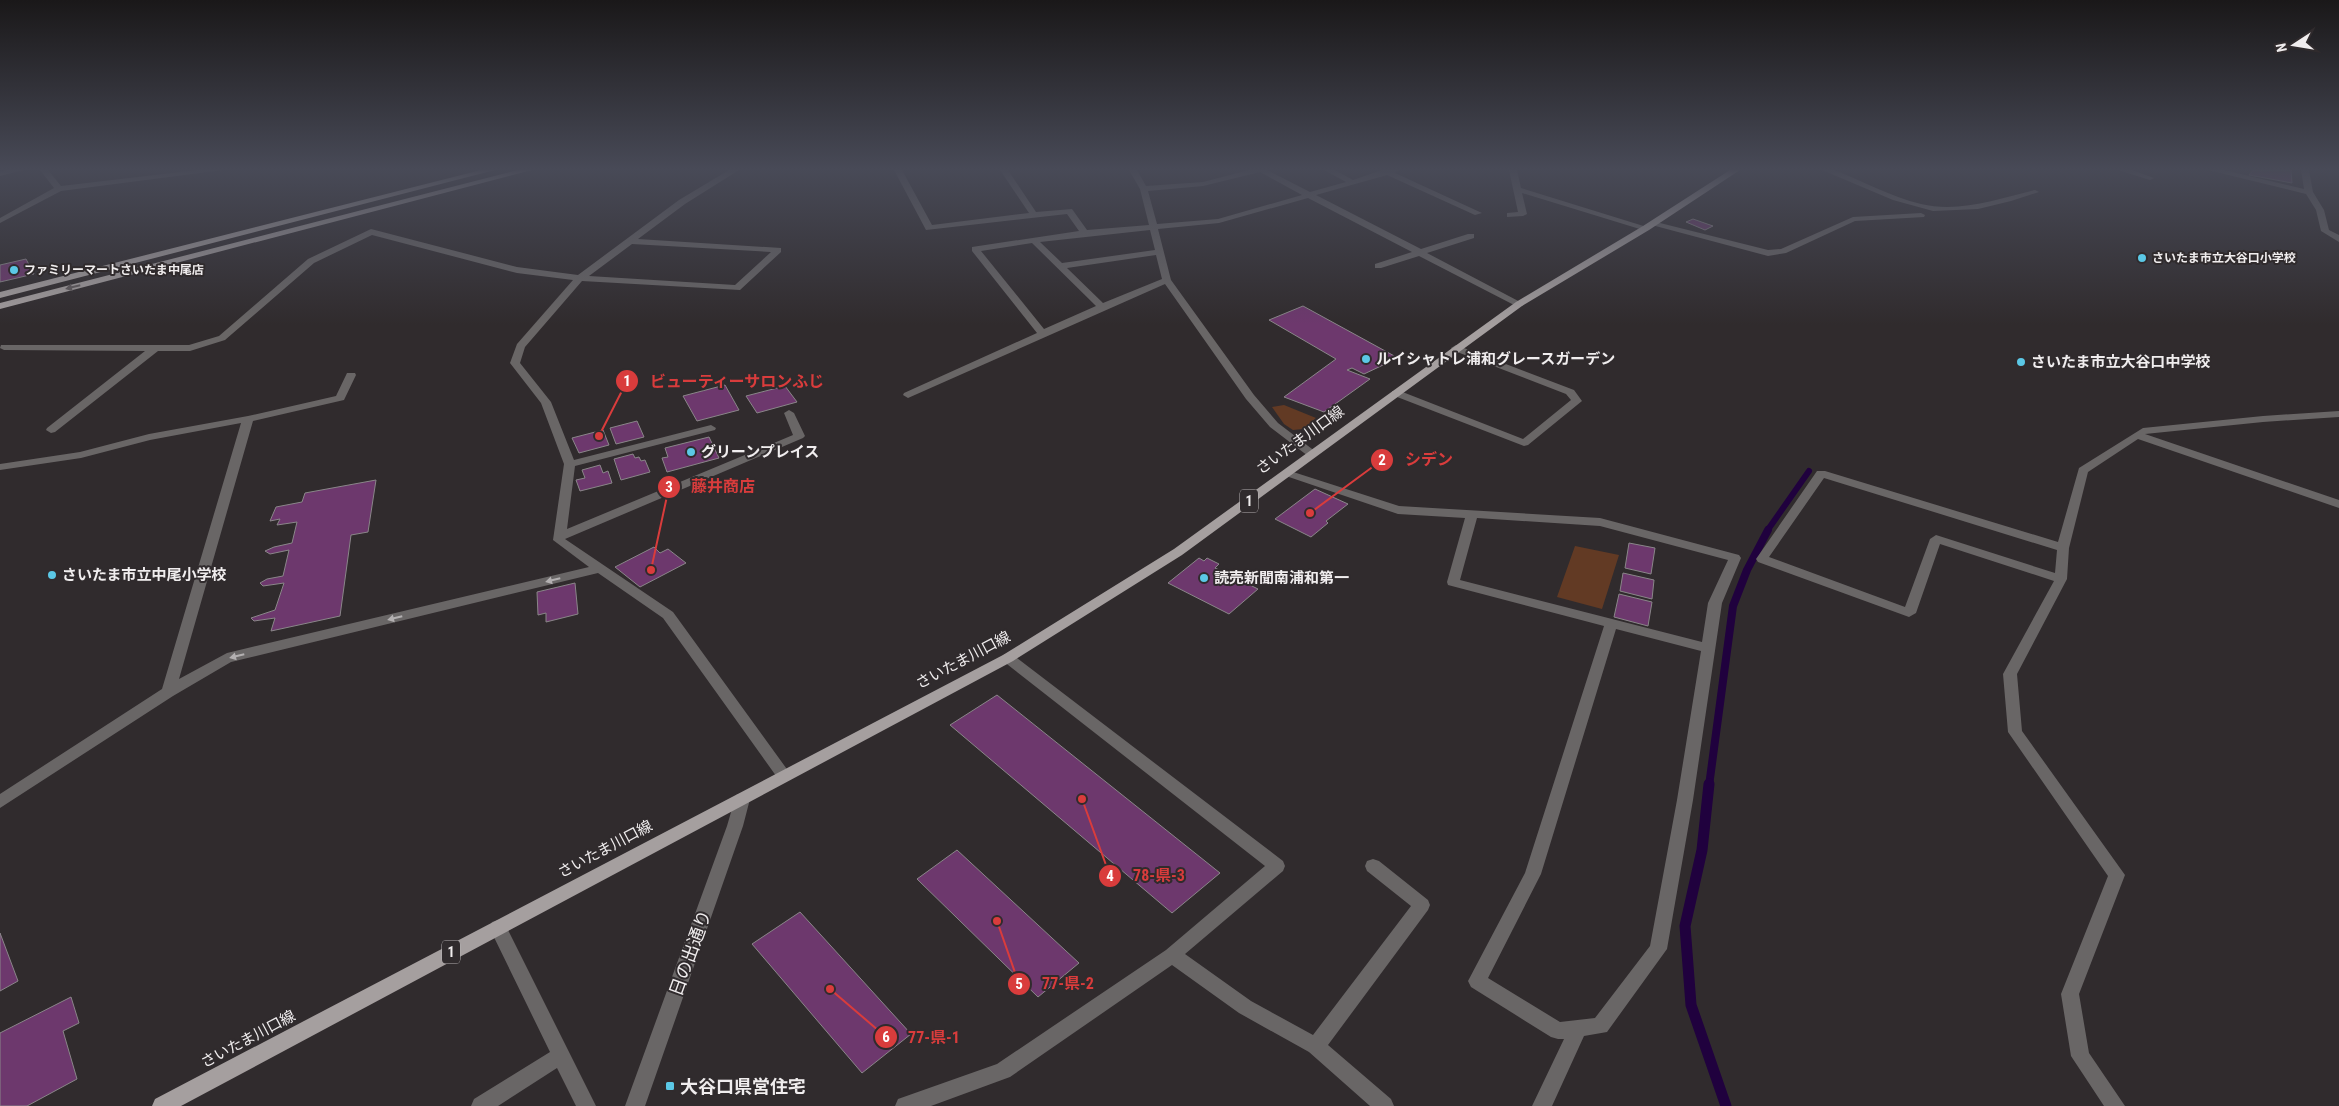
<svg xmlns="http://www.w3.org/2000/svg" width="2339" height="1106" font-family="'Roboto Condensed','Noto Sans JP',sans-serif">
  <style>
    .green { fill: #623a24 }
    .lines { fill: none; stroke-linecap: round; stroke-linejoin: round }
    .stream-far2 { stroke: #20013e; stroke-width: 6 }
    .stream-far1 { stroke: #20013e; stroke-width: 8 }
    .stream { stroke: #20013e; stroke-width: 11 }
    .building { fill: #6d386d; stroke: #8a8689 }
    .minor { fill: #696666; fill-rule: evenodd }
    .major { fill: #a59f9f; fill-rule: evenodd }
    .oneway { fill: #5f595b }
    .oneway2 { fill: #b3b0b1 }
    .poi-dot { fill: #5bc8e6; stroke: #302b2d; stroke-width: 2 }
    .labels { text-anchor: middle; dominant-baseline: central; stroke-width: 4; stroke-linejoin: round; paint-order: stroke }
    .far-poi-label { font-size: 12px; font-weight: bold; fill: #f0edee; stroke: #302b2d; text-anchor: start }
    .shield { fill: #302b2d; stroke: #b6b3b4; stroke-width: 1 }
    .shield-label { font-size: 14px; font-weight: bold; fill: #f0edee }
    .poi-label { font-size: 15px; font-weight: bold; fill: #f0edee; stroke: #302b2d; text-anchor: start }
    .street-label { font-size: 15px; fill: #f0edee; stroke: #302b2d }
    .near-street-label { font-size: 18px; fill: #f0edee; stroke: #302b2d }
    .near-poi-label { font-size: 18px; font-weight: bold; fill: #f0edee; stroke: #302b2d; text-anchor: start }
    .leader { fill: none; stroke: #d93c3c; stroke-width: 2 }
    .callout-dot { fill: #d93c3c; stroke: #302b2d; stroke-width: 2 }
    .mark-label { font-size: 15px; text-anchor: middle; font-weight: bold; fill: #fff }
    .callout-label { font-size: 16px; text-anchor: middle; font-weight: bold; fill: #d93c3c; stroke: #302b2d; stroke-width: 4; stroke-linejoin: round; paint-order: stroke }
  </style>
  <rect width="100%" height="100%" fill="#302b2d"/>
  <path class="green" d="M1284 405 1316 418 1303 429 1293 430 1284 424 1272 407Z
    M1575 546 1619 555 1602 609 1557 597Z"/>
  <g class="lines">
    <path class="stream-far2" d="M1767 531 1809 471"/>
    <path class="stream-far1" d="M1709 786 1733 606 1747 570 1768 530"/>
    <path class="stream" d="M1709 784 1702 850 1685 926 1691 1005 1726 1106"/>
  </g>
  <path class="building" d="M2253 170H2291L2292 183 2249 175Z
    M1693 219 1713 226 1705 230 1686 222Z
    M26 259 34 274 0 282V265Z
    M1303 306 1398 358 1364 374 1352 368 1347 370 1370 379 1324 412 1284 397 1336 359 1269 320Z
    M725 385 739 410 697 421 683 396Z
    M785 386 797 402 757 413 746 396Z
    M637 421 644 437 616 444 610 428Z
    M603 430 609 445 579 453 572 438Z
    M709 437 719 458 667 472 662 458 668 457 665 448Z
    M633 454 635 458 639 457 641 461 645 460 650 472 621 480 614 459Z
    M600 465 603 473 608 471 612 483 580 491 576 480 585 478 582 470Z
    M376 480 368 532 351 535 340 616 271 631 275 618 254 621 251 618 275 610 284 583 263 586 260 583 267 579 283 576 289 550 270 554 265 551 274 547 292 543 297 522 277 525 280 519 270 521 276 507 302 502 305 493Z
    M1315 489 1348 504 1326 521 1328 523 1311 537 1275 519Z
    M1629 543 1655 548 1651 574 1625 568Z
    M654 547 660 553 668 549 686 563 640 587 615 567Z
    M1199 558 1204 561 1207 558 1219 564 1215 568 1258 589 1229 614 1168 583Z
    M1623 573 1654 580 1652 599 1620 591Z
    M575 583 578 614 546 622V613L538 615 537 592Z
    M1619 594 1652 602 1648 626 1614 617Z
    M997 695 1220 873 1172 913 950 725Z
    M957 850 1079 963 1038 997 917 879Z
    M800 912 911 1034 862 1073 752 944Z
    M0 933 18 981 0 991Z
    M71 997 79 1023 63 1031 77 1079 27 1106H0V1033Z"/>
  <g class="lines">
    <path class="minor" d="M7 170H24L0 176V172Z
      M40 170H48L61 186 197 170H223L61 191 0 223V218L54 188Z
      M729 170H739L685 204 638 239 781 248V252L740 290 582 281 525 347 520 363 551 402 574 460 711 425 716 428 715 430 575 466 567 529 793 435 784 413 789 410 794 413 805 436 803 438 565 539 673 612 789 772 792 776 789 780 784 782 779 780 663 618 598 573 231 662 173 696 0 808V794L162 689 241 423 150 440 81 458 0 470V464L80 452 149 434 248 416 336 396 347 373H355L356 375 344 400 253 421 179 679 227 653 589 567 553 540 564 464 541 403 510 363 517 344 573 280 517 273 372 235 314 263 225 340 190 351H158L55 432 51 433 46 430 47 428 145 351 4 350 0 348 1 345H189L219 336 308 259 371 229 517 267 578 275 679 200ZM632 244 771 252 735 285 589 276Z
      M894 170H902L932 225 1029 213 1000 170H1008L1036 212 1072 209 1087 230 1149 225 1140 189 1129 170H1137L1146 186 1203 182 1249 170H1267L1310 192 1346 182 1324 170H1335L1353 180 1382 170H1399L1395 173 1482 213 1475 215 1387 175 1316 195 1421 249 1468 234H1474V238L1427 253 1524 304 1522 306H1516L1419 256 1381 268H1375V264L1412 252 1308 198 1219 223 1158 229 1171 280 1254 395 1278 423 1316 452 1318 454 1316 456H1308L1270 427 1246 399 1165 284 908 398 903 395 904 393 1037 333 972 251V247L1079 231 1067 214 926 230ZM1260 172 1302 195 1218 219 1157 224 1148 191 1203 186ZM1150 230 1155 250 1062 263 1040 242ZM1032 243 1096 306 1044 329 981 251ZM1156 255 1162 279 1103 303 1067 268Z
      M1509 170H1517L1521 188 1650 228 1643 230 1522 193 1527 214 1523 216 1507 217V213L1518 212Z
      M1822 170H1834C1863 181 1891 197 1921 204 1959 213 1998 199 2035 190L2039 192 2011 201 1978 209 1933 211 1893 200Z
      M2118 170H2132L2154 178 2150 180Z
      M2208 170H2224L2304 189 2301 170H2309L2313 192 2324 210 2329 230 2339 235V242L2321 231 2316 210 2306 194Z
      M1921 213 1925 215 1924 217 1855 221 1786 253 1768 256 1648 224 1652 221 1768 250 1781 249 1853 217Z
      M1456 345 1574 390 1582 401 1528 445 1524 446 1392 395V391H1400L1523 439 1571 400 1566 394 1452 350 1451 348Z
      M2339 411V417L2263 422 2145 434 2339 500V508L2138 439 2088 472 2069 548 2067 579 2017 674 2022 731 2125 875 2079 994 2089 1053 2125 1106H2104L2071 1056 2061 994 2108 876 2008 732 2003 674 2054 581 1940 544 1916 613 1909 617 1758 562 1756 559 1817 471H1825L2058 542 2079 468 2143 428 2263 416ZM1824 478 2057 550 2055 573 1936 535 1930 539 1905 607 1769 557Z
      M1287 470 1399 506 1600 518 1739 555 1741 558 1722 603 1693 800 1667 949 1607 1032 1584 1036 1552 1106H1532L1564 1039H1558L1551 1037 1471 987 1468 981 1525 873 1604 626 1448 585 1447 582 1465 518 1398 514 1283 475 1281 473ZM1477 518 1600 526 1728 560 1708 603 1702 642 1460 580ZM1616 629 1701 651 1677 800 1650 946 1595 1018 1560 1022 1488 978 1541 874Z
      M1008 653 1013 655 1283 861 1285 866 1283 871 1185 954 1251 1001 1313 1035 1411 906 1367 871 1365 866 1367 861 1373 859 1379 861 1428 900 1430 905 1428 910 1328 1045 1391 1099 1394 1106H1370L1309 1052 1239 1013 1172 965 1010 1077 931 1106H895L898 1099 997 1064 1166 950 1265 866 1003 661 1001 658 1003 655Z
      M742 793 748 795 750 799 743 826 645 1106H625L727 826 736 795Z
      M498 920 504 922 596 1106H576L557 1068 498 1106H471L474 1099 550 1052 489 927 492 922Z"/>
    <path class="major" d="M481 170H495L0 298V292Z
      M518 170H532L0 309V303Z
      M1730 170H1740L1649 230 1522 306 1182 555 1013 661 181 1106H152L155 1099 1003 655 1174 549 1516 302 1643 226Z"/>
  </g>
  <defs><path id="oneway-solid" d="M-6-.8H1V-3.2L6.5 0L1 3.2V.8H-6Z" transform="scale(1.25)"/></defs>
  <use class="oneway" href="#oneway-solid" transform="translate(73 287) rotate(166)"/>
  <g class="oneway2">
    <use href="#oneway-solid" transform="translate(553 580) rotate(166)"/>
    <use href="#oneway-solid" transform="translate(395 618) rotate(166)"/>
    <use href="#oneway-solid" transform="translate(237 656) rotate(166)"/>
  </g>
  <linearGradient id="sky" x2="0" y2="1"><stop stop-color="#1a1819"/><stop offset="0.52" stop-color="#484a57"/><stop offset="1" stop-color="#484a57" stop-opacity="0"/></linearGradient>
  <rect width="2339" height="325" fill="url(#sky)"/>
  <g class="poi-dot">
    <circle cx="2142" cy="258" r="5"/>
    <circle cx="14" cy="270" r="5"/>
    <circle cx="1366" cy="359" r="5"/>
    <circle cx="2021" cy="362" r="5"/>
    <circle cx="691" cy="452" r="5"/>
    <circle cx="52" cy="575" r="5"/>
    <circle cx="1204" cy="578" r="5"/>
    <rect x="665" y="1081" width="10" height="10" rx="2.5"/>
  </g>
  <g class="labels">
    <g class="far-poi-label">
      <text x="2152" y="258">さいたま市立大谷口小学校</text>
      <text x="24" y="270">ファミリーマートさいたま中尾店</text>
    </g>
    <g class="shield">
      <rect x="1240" y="489.5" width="18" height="23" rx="4"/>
      <rect x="442" y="940.5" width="18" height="23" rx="4"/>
    </g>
    <g class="shield-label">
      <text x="1249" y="501">1</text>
      <text x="451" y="952">1</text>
    </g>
    <g class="poi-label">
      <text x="1376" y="359">ルイシャトレ浦和グレースガーデン</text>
      <text x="2031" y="362">さいたま市立大谷口中学校</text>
      <text x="701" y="452">グリーンプレイス</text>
      <text x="62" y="575">さいたま市立中尾小学校</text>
      <text x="1214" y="578">読売新聞南浦和第一</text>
    </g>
    <g class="street-label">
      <text transform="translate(1300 440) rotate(-36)">さいたま川口線</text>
      <text transform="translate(963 660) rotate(-28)">さいたま川口線</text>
      <text transform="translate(605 849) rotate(-28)">さいたま川口線</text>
      <text transform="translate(248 1039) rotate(-28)">さいたま川口線</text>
    </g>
    <g class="near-street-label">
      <text transform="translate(690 953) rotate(-70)">日の出通り</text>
    </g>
    <g class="near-poi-label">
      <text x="680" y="1086">大谷口県営住宅</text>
    </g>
  </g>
  <path class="leader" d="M599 436L627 381M1310 513L1382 460M651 570L669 487M1082 799L1110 876M997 921L1019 984M830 989L886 1037"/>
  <g class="callout-dot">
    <circle cx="599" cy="436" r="5"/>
    <circle cx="1310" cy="513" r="5"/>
    <circle cx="651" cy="570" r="5"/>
    <circle cx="1082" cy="799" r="5"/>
    <circle cx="997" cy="921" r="5"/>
    <circle cx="830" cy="989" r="5"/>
    <circle cx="627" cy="381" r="12"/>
    <circle cx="1382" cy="460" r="12"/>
    <circle cx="669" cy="487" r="12"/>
    <circle cx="1110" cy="876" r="12"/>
    <circle cx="1019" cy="984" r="12"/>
    <circle cx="886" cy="1037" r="12"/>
  </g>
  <g class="mark-label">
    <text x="627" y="386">1</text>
    <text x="1382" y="465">2</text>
    <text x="669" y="492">3</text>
    <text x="1110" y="881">4</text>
    <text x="1019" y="989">5</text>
    <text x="886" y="1042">6</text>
  </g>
  <g class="callout-label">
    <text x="737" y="387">ビューティーサロンふじ</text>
    <text x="1429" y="465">シデン</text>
    <text x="723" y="492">藤井商店</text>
    <text x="1159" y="881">78-県-3</text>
    <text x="1068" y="989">77-県-2</text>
    <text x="934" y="1043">77-県-1</text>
  </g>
  <g transform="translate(2294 45) rotate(258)" stroke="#302b2d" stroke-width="4" paint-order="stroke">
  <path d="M0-4L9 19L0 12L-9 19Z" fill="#f0edee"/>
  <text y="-8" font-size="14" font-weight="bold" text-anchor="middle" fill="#f0edee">N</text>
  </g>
</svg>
